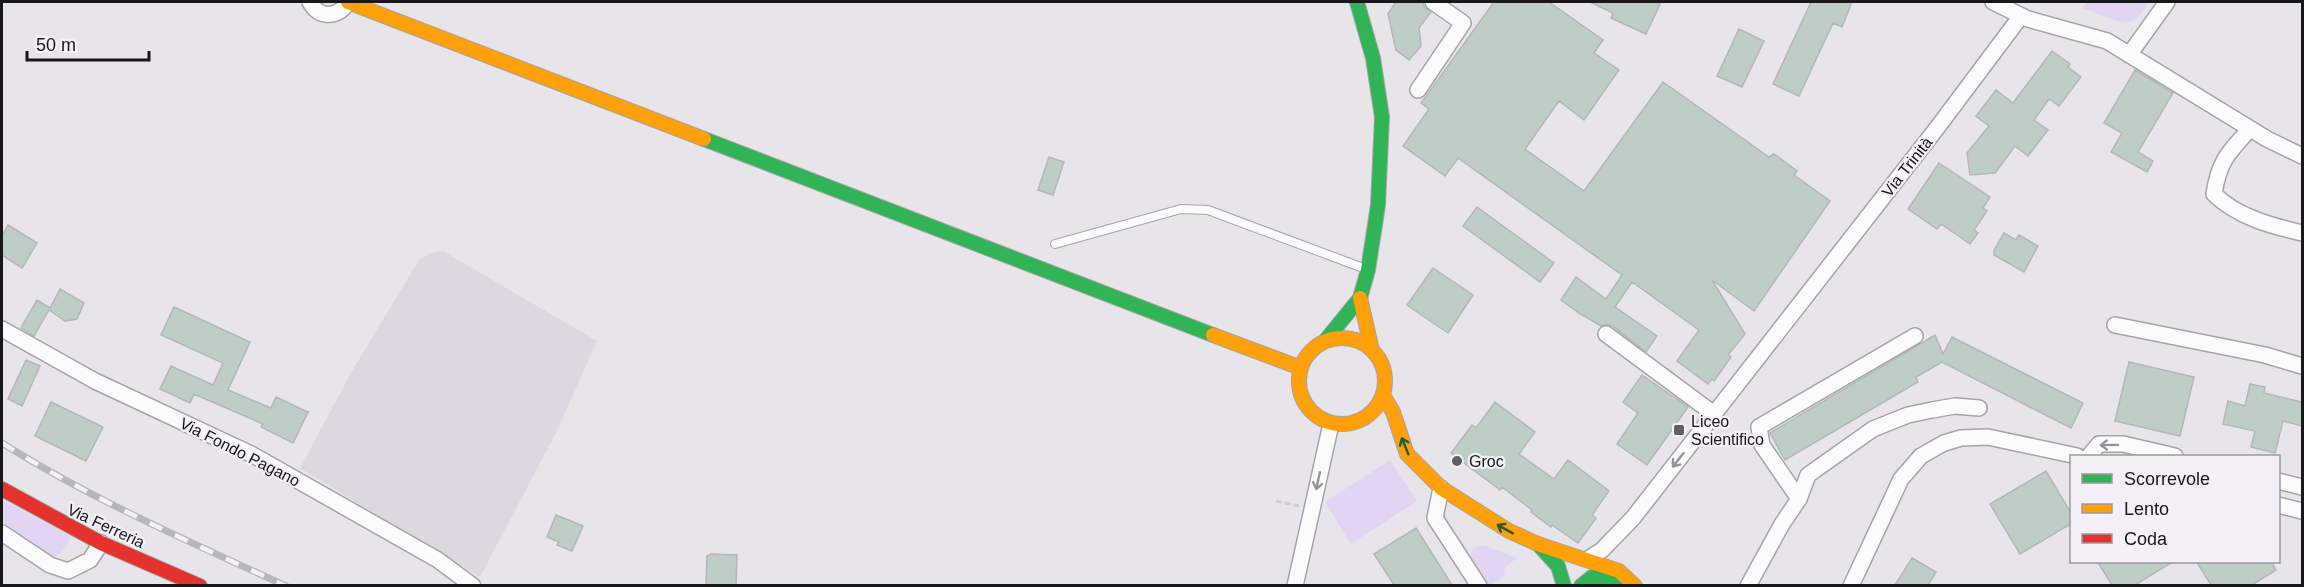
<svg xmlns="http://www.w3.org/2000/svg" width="2304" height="587" font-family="Arial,sans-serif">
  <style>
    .built { fill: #dcd8e2 }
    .green { fill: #e3d4f4 }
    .building { fill: #bdcec7; stroke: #b6b6b8; stroke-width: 1.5 }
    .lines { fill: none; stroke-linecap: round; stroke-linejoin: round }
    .lane-casing { stroke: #a6a4a8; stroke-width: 10 }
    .street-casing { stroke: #a6a4a8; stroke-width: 18 }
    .fast-casing { stroke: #a6a4a8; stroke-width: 16 }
    .slow-casing { stroke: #a6a4a8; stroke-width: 16 }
    .jam-casing { stroke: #a6a4a8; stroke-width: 16 }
    .path { stroke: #cececf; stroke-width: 3; stroke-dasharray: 6 3; stroke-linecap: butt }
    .lane { stroke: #fbfbfc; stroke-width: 8 }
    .street { stroke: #fbfbfc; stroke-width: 15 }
    .fast { stroke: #30b455; stroke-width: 14 }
    .slow { stroke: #ff9f0a; stroke-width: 14 }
    .jam { stroke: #e5322d; stroke-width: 14 }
    .rail-casing { stroke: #b7b7b9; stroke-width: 7 }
    .rail { stroke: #f4f0f8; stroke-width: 4.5; stroke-dasharray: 14; stroke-linecap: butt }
    .oneway { stroke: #959496 }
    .oneway2 { stroke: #235e34 }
    .poi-dot { fill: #605f62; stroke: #f4f0f8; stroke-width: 2 }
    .labels { text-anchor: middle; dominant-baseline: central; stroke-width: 4.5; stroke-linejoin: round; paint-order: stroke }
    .street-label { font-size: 16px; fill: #181719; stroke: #f4f0f8 }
    .poi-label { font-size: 16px; fill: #181719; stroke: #f4f0f8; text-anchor: start }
  </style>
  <rect width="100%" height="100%" fill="#e7e5e9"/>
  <path class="built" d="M443 251 597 341 557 431 480 577 300 468 352 371 419 260 430 253Z"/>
  <path class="green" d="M2086 2H2149C2144 7 2140 17 2134 20 2121 27 2096 12 2083 8Z
    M1390 460 1417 501 1351 544 1325 502Z
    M2 500 70 536C69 546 63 552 55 557L43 552 2 522Z
    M1479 546H1485L1517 558 1504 568 1505 576 1491 585H1489L1470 554 1474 548Z"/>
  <path class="building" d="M1396 2H1423L1424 7 1431 12 1419 28 1421 46 1409 60 1396 50 1388 14Z
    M1494 2H1549L1603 40 1594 53 1619 70 1584 120 1559 101 1525 149 1584 191 1663 82 1769 157 1774 154 1797 171 1794 175 1830 201 1754 311 1712 280 1745 334 1728 355 1731 357 1714 381 1712 379 1708 384 1677 361 1699 330 1632 282 1615 307 1657 336 1646 352 1612 326 1607 324 1601 326 1579 313 1561 300 1576 277 1606 299 1622 275 1458 158 1445 176 1403 146 1429 109 1421 103Z
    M1590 2H1661L1646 34 1611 18 1613 13Z
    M1811 2H1852L1842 27 1833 23 1799 96 1773 84Z
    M1739 29 1764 41 1742 87 1717 76Z
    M2052 51 2070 64 2068 67 2081 77 2059 106 2049 99 2034 120 2048 130 2028 156 2015 146 1995 173 1970 175 1967 153 1989 126 1976 116 1996 90 2013 103Z
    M2135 70 2173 93 2138 152 2153 161 2147 172 2111 152 2122 133 2104 123Z
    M1049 157 1064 162 1053 195 1038 190Z
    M1939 163 1990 197 1983 208 1987 211 1974 230 1978 233 1970 244 1941 224 1937 229 1908 209Z
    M1477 207 1554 263 1540 282 1463 226Z
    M8 225 37 243 22 268 2 255V236Z
    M2004 233 2016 240 2019 235 2038 246 2024 272 1994 255V250Z
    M1433 268 1473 295 1448 333 1407 305Z
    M60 289 84 303 77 319 65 321 49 310 34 336 21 328 37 300 50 308Z
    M174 307 250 342 228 390 271 408 276 397 308 412 293 443 261 427 263 424 194 394 190 403 160 389 171 366 213 385 223 363 161 335Z
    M1935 335 1943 354 1952 337 2083 403 2071 428 1942 362 1916 377 1918 382 1785 460 1770 433Z
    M26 360 40 366 22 406 8 399Z
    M2129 362 2194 377 2180 436 2115 421Z
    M1642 375 1688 407 1647 465 1617 444 1638 413 1623 402Z
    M2250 384 2265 387 2264 393 2302 402V426L2283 421 2275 453 2251 447 2255 431 2223 424 2228 401 2245 406Z
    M51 402 103 427 86 461 35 436Z
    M1495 402 1535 432 1519 454 1554 479 1568 460 1609 491 1592 515 1596 518 1578 543 1552 525 1551 527 1531 512 1532 510 1502 487 1500 490 1451 453 1472 425 1476 428Z
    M2046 471 2072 515V523L2020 554 1990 504Z
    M556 515 583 526 572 551 557 545 559 542 547 537Z
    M1416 528 1452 585H1394L1374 554Z
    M711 554 737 555 736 585H706L707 556Z
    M1912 558 1936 572 1928 585H1895Z
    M2097 561H2174L2135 585H2112Z
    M2196 561H2271L2276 570 2252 585H2211Z"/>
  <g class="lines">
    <g class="lane-casing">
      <path id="lane" d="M1055 244 1181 209 1208 210 1366 269"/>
    </g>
    <g class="street-casing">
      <path id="street" d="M310 2C319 19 338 18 348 2
        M1993 2 2028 19 2107 41 2267 139 2302 156
        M2129 55 2167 2
        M1418 90 1463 23 1433 2
        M2250 129C2228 153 2219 161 2214 194 2237 217 2272 226 2302 233
        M2115 325 2265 355 2302 366
        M2 329 95 381 253 455 438 560 473 586
        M1606 334 1714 414
        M2089 456 2099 444H2123L2175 456
        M2278 481 2302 487
        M1441 488 1435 518 1479 586
        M1799 499 1762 445 1759 427 1915 336
        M2278 505 2302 511
        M2 533 50 565 68 571 90 560 101 543
        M1588 559 1602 550 1633 518 1937 128 2021 16
        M1295 586 1331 424
        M1748 586 1782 524 1799 499 1808 475 1873 429 1908 415 1932 410 1955 406 1979 408
        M1851 586 1901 479 1921 456 1944 443 1961 438 1988 437 2077 456"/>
    </g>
    <g class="fast-casing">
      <path id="fast" d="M704 139 1213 335
        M1325 341 1360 298 1368 270 1378 205 1382 117 1373 58 1357 2
        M1538 544 1558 566 1564 586
        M1581 586 1592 577 1625 583"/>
    </g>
    <g class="slow-casing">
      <path id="slow" d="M348 2 704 139
        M1360 298 1372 350
        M1213 335 1301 368
        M1299 381a43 43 0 1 1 86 0a43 43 0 1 1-86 0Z
        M1383 395 1393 412 1407 454 1441 488 1509 531 1538 544 1619 571 1635 586"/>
    </g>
    <g class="jam-casing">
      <path id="jam" d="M2 489 101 543 200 586"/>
    </g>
    <path class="path" d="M1276 501 1299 506"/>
    <use href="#lane" class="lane"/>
    <use href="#street" class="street"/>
    <use href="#fast" class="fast"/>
    <use href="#slow" class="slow"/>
    <use href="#jam" class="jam"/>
    <g class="rail-casing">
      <path id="rail" d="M2 443C91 499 190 542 286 586"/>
    </g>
    <use href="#rail" class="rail"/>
  </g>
  <defs><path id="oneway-shaft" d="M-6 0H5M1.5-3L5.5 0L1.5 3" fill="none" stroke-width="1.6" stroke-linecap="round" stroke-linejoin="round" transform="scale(1.5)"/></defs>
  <g class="oneway">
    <use href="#oneway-shaft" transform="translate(2109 445) rotate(179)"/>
    <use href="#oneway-shaft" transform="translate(1678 460) rotate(128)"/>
    <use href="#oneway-shaft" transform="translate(1318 481) rotate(102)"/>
  </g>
  <g class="oneway2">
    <use href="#oneway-shaft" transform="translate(1405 446) rotate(-112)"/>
    <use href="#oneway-shaft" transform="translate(1505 529) rotate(-151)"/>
  </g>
  <g class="poi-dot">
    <rect x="1673" y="424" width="12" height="12" rx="3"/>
    <circle cx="1457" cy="461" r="6"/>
  </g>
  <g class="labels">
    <g class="street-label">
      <text transform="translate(1907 167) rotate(-52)">Via Trinità</text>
      <text transform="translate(240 452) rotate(27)">Via Fondo Pagano</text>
      <text transform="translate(106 526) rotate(25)">Via Ferreria</text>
    </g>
    <g class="poi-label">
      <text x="1691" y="421">Liceo<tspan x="1691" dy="18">Scientifico</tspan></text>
      <text x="1469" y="461">Groc</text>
    </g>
  </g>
  <rect width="2304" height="587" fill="none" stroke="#181719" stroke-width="6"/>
  <rect x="2070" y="455" width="210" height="108" fill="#f4f0f8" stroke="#9c999f" stroke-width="1.5"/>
  <rect x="2082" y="474" width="30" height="9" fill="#30b455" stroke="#9c999f" stroke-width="1.5"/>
  <text x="2124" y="485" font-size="18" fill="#181719">Scorrevole</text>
  <rect x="2082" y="504" width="30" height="9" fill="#ff9f0a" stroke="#9c999f" stroke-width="1.5"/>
  <text x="2124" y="515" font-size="18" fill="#181719">Lento</text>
  <rect x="2082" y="534" width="30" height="9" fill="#e5322d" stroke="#9c999f" stroke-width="1.5"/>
  <text x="2124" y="545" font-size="18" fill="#181719">Coda</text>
  <path d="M27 51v9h122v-9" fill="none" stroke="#181719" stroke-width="3"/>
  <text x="36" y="51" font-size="18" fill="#181719" stroke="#f4f0f8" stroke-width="4.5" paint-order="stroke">50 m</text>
</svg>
